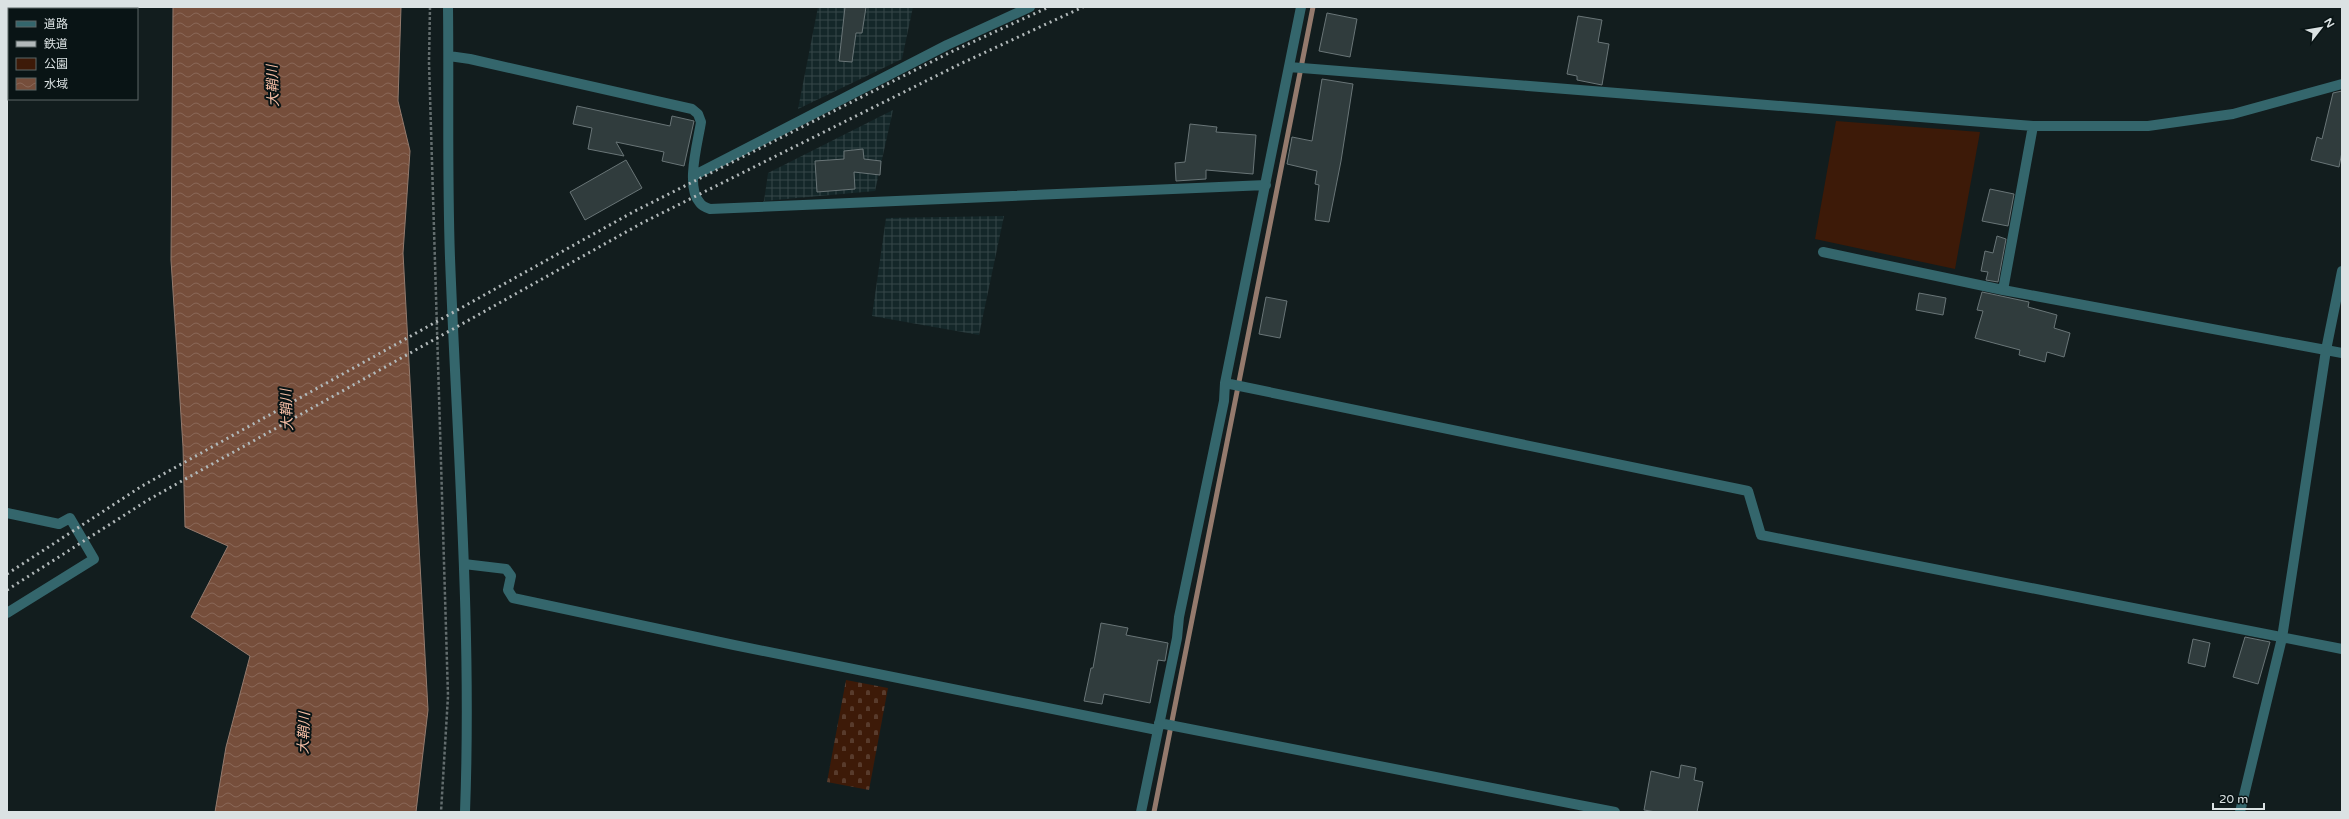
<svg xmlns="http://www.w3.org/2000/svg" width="2349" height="819" font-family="'Varela Round','Noto Sans JP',sans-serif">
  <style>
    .industrial { fill: url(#industrial-grid) }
    .green { fill: #3d1a08 }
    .cemetery { fill: url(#cemetery-stones) }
    .water { fill: url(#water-waves); stroke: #947a6d }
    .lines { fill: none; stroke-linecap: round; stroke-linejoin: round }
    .stream { stroke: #947a6d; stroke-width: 5 }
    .building { fill: #303c3d; stroke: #697577 }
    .path { stroke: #636d6e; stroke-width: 2.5; stroke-dasharray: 3 2; stroke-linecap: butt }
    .minor { stroke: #34666c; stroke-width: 10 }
    .rail { stroke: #b2b9ba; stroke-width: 3; stroke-dasharray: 2 4; stroke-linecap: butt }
    .labels { text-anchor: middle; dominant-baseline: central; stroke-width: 4; stroke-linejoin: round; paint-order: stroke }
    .water-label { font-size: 14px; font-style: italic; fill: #f7bfa6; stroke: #091415 }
  </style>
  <defs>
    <pattern id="industrial-grid" width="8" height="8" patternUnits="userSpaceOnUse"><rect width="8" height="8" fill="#142729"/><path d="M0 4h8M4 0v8" fill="none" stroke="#364648"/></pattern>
    <pattern id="cemetery-stones" width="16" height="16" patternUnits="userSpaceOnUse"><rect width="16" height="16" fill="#3d1a08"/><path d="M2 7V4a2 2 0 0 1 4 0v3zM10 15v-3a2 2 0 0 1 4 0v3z" fill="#583b2c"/></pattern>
    <pattern id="water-waves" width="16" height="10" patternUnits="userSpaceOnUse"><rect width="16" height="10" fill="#764e3b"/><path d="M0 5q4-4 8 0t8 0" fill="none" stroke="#896757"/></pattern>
  </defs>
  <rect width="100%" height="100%" fill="#121d1e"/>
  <path class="industrial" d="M818 7H913L902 59 798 109Z
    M893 110 875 191 764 201 768 173Z
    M1004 216 979 335 872 316 886 218Z"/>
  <path class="green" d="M1836 121 1980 132 1955 269 1815 239Z"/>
  <path class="cemetery" d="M846 680 888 688 869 790 827 782Z"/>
  <path class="water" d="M173 7H401L398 101 410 151 403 253 428 710 416 812H215L226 747 250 656 191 617 228 546 185 527 183 447 171 260Z"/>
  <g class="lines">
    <path class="stream" d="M1154 812 1313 7"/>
  </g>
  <path class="building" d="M845 7H866L862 33H856L852 62 839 61Z
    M1327 13 1357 19 1350 57 1319 51Z
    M1578 16 1602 20 1598 42 1609 44 1602 85 1577 80V76L1567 74Z
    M1322 79 1353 84 1341 161 1329 222 1315 220 1319 185 1315 184 1317 171 1287 164 1292 137 1312 141Z
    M2342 91V152L2339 167 2311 160 2317 137 2322 139 2333 93Z
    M577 106 670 126 672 116 694 121 684 166 662 161 664 152 616 142 624 156 588 149 592 128 573 124Z
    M1190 124 1217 127 1216 132 1256 135 1253 174 1206 170V179L1176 181 1175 163 1185 162Z
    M863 149 864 159 881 161 880 175 854 172 855 189 817 192 815 161 844 159V151Z
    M626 160 642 188 585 220 570 192Z
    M1990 189 2014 194 2008 226 1982 221Z
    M1997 236 2006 239 1998 282 1986 280 1988 272 1981 271 1985 251 1993 253Z
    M1982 292 2029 302 2028 307 2057 315 2054 328 2070 333 2064 357 2047 352 2045 362 2019 355 2020 350 1975 338 1983 311 1977 310Z
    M1919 293 1946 298 1943 315 1916 310Z
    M1266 297 1287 301 1280 338 1259 334Z
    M1101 623 1128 628 1126 635 1168 643 1165 661 1158 660 1150 703 1104 694 1102 704 1084 701 1091 668H1093Z
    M2245 637 2270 642 2258 684 2233 677Z
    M2193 639 2210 643 2205 667 2188 663Z
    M1681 765 1696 768 1694 780 1703 782 1697 812H1656L1644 810 1651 771 1679 778Z"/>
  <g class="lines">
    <path class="path" d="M430 7 429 62 448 696 441 812"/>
    <path class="minor" d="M448 7C449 91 447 174 450 258 457 442 472 627 465 812
      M449 56 470 59 692 109 698 114 701 122C698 142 685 187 700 203 702 206 707 208 710 209L1266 185
      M1289 67 2033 126H2148L2233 114 2342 84
      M693 176 947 45 1030 7
      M1823 252 2003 290 2342 353
      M2003 290 2033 126
      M1225 383 1748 491 1761 535 2342 649
      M7 513 59 524 70 518 94 559 7 613
      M464 564 506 569 511 576 508 590 513 598 734 645 1157 730
      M1159 723 1615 812
      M1141 812 1177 638 1179 617 1224 401 1225 383 1301 7
      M2240 812 2282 638 2326 350 2342 271"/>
    <path class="rail" d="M7 574 142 486 633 212 951 52 1049 7
      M7 590 148 500 642 223 960 64 1083 7"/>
  </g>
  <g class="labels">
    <g class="water-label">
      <text transform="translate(273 86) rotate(-92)">大鞘川</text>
      <text transform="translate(287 410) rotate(-93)">大鞘川</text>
      <text transform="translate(304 733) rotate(-88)">大鞘川</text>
    </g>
  </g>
  <rect width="2349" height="819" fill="none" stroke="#dbe2e3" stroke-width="16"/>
  <rect x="8" y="8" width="130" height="92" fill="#091415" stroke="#5d6667"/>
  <rect x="16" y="21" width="20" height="6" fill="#34666c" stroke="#5d6667"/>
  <text x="44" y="28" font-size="12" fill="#dbe2e3">道路</text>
  <rect x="16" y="41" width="20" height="6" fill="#b2b9ba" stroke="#5d6667"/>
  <text x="44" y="48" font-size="12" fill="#dbe2e3">鉄道</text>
  <rect x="16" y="58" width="20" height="12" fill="#3d1a08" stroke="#5d6667"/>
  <text x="44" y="68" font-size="12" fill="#dbe2e3">公園</text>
  <rect x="16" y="78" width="20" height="12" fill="url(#water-waves)" stroke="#5d6667"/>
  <text x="44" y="88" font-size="12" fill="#dbe2e3">水域</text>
  <g transform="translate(2321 28) rotate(59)" stroke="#091415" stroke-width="3" paint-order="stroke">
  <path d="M0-3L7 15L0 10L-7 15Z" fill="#dbe2e3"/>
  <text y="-6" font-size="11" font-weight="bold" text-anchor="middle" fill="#dbe2e3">N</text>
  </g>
  <path d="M2213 803v6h51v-6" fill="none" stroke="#dbe2e3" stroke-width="2"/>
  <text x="2219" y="803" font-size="12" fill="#dbe2e3" stroke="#091415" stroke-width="3" paint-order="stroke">20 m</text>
</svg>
